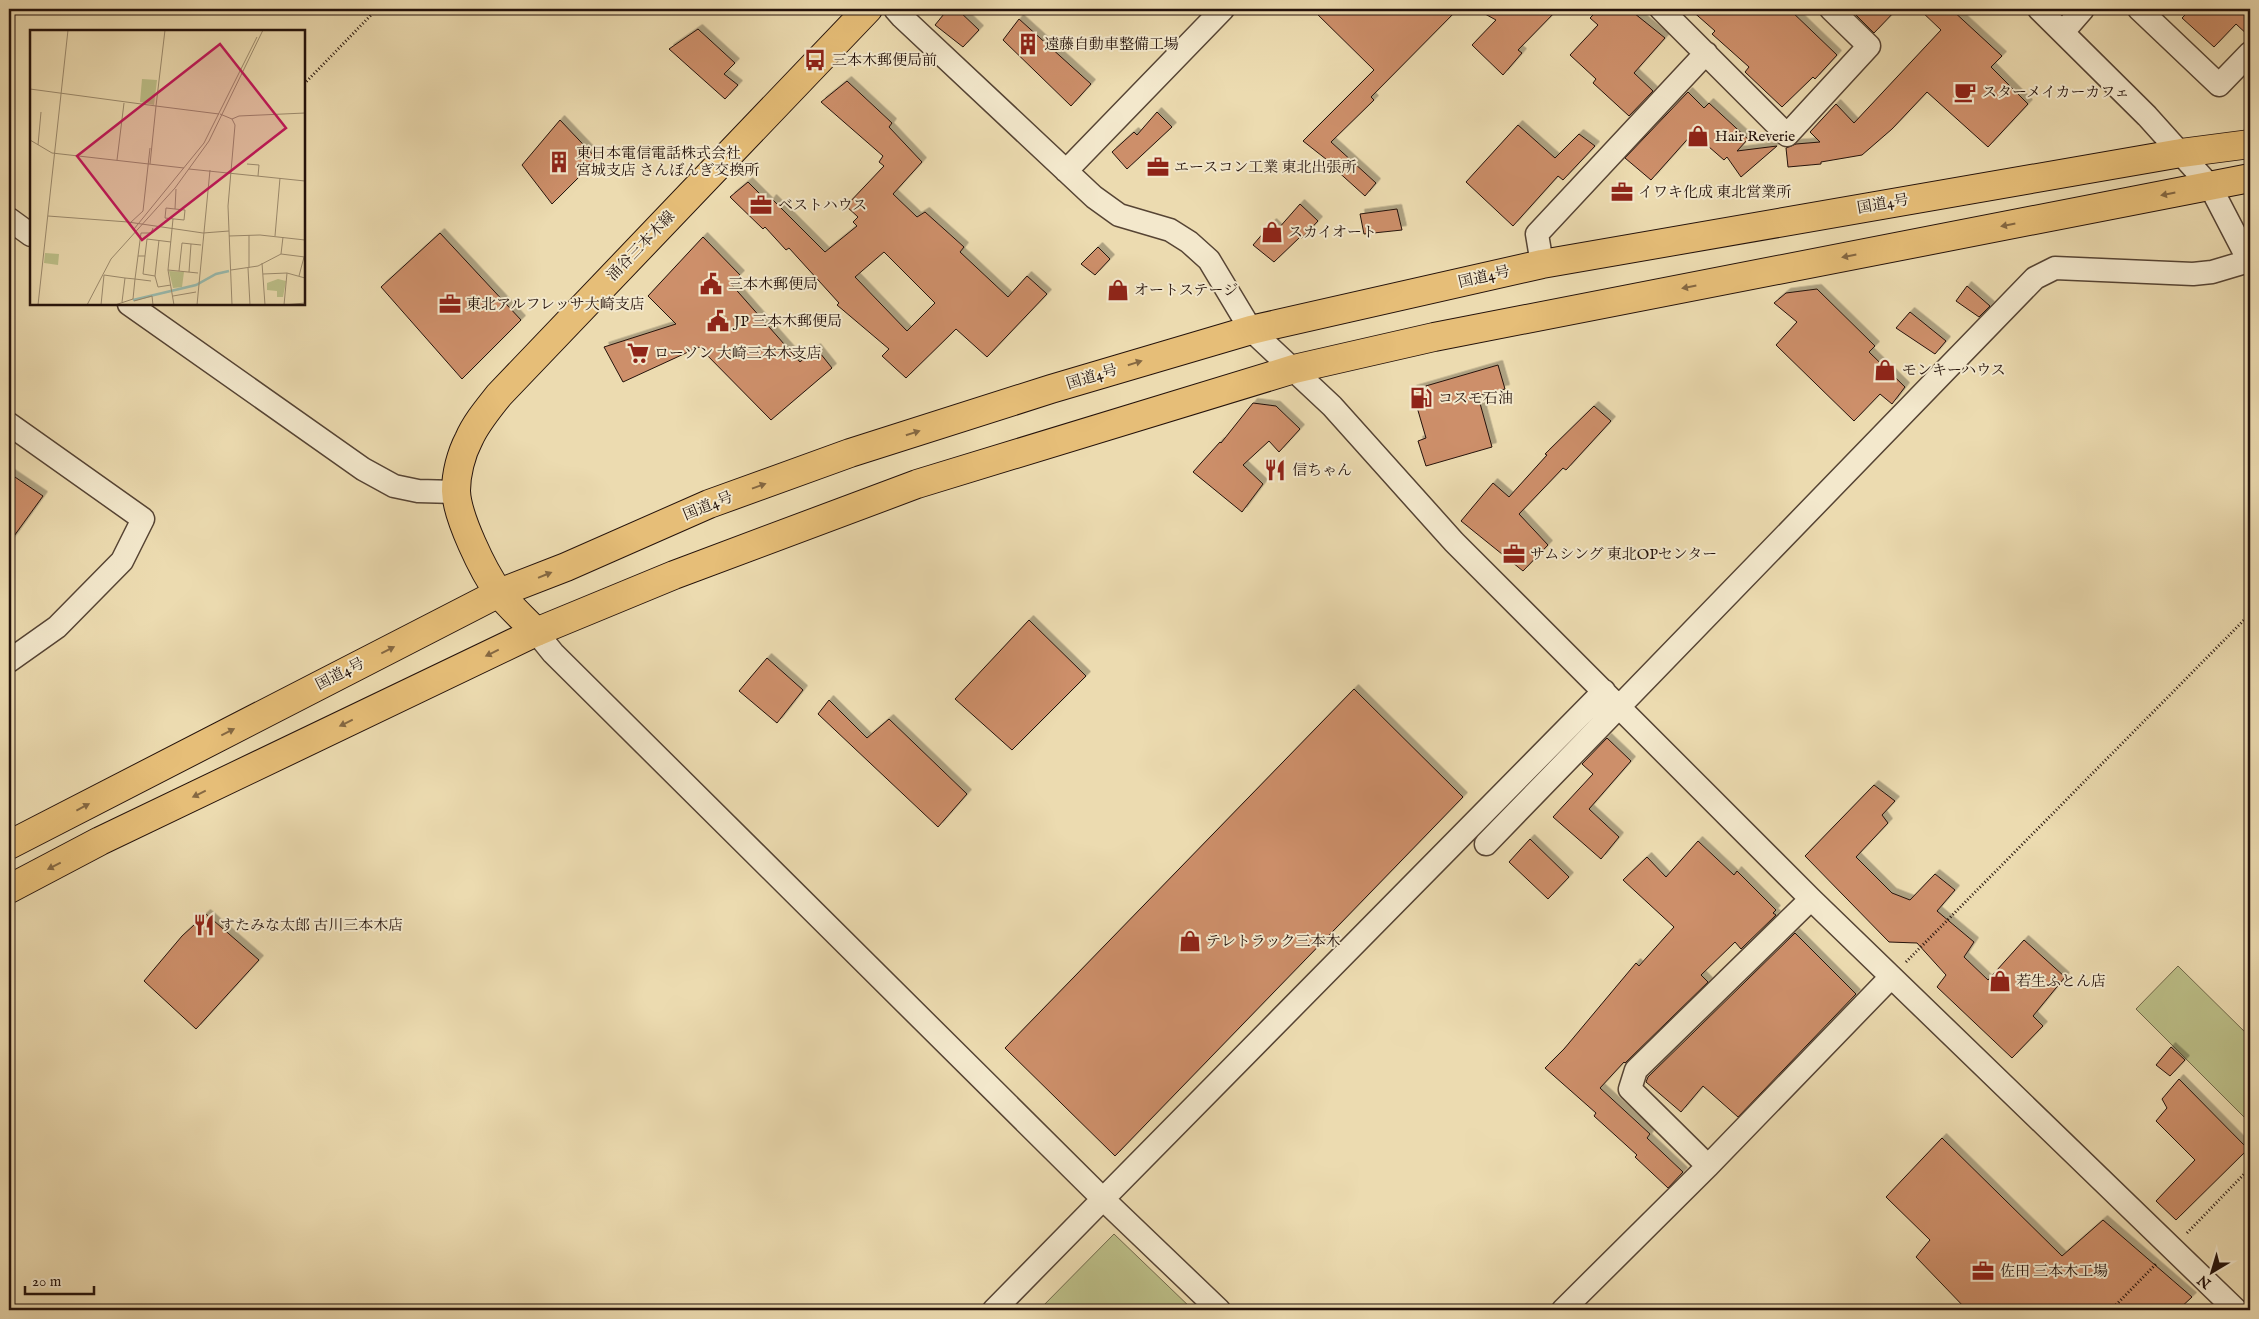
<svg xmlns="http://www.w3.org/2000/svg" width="2259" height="1319" font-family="'IM FELL English','Noto Serif JP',serif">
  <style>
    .green { fill: #bcbf88; stroke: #70684a }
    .building { fill: #cd8f6b; stroke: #24120b; fill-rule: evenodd; filter: url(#shadow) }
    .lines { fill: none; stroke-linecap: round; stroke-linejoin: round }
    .minor-casing { stroke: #564434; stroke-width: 25 }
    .major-casing { stroke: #24120b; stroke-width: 30 }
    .highway-casing { stroke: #24120b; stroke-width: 30 }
    .path { stroke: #24120b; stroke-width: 3; stroke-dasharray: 1 2.5; stroke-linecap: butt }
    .minor { stroke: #f3e8cc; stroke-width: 22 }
    .major { stroke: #e6be78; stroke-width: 28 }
    .highway { stroke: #e6be78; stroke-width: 28 }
    .oneway { fill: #856842 }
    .labels { text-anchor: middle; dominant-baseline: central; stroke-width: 4; stroke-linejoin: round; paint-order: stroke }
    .poi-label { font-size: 15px; fill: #24120b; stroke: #f3e8cc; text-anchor: start }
    .street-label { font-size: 15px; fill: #24120b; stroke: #f3e8cc }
    .inset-river { fill: none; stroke: #99bbaf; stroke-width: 2.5 }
    .inset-road { fill: none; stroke: #9c8b6e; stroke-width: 1 }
    .view { fill: #c2185b; fill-opacity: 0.15; stroke: #c2185b; stroke-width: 2.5 }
    .inset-edge { fill: none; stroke: #24120b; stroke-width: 2.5 }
  </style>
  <defs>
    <filter id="shadow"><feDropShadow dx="4.5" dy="-4.5" stdDeviation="0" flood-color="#0004"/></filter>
  </defs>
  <rect width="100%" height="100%" fill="#ecdbb0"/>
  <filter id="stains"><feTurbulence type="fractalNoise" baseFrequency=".004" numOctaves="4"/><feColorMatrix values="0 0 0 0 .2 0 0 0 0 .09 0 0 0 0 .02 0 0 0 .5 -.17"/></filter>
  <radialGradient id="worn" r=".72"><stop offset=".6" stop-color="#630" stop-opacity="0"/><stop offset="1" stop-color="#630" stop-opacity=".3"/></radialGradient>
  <path class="green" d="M2178 966 2250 1037V1123L2136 1009Z
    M1114 1234 1193 1310H1039Z"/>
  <path class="building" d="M948 9H957L979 30 963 47 935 25Z
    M1312 9H1458L1371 97 1374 100 1331 142 1376 183 1365 196 1334 168 1336 167 1303 141 1374 70Z
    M1476 9H1558L1518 50 1522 53 1503 75 1472 45 1496 20Z
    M1599 9H1629L1665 38 1634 73 1653 91 1629 116 1593 83 1596 79 1570 55 1598 25 1590 18Z
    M1690 9H1789L1837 55 1815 79 1813 77 1782 107 1745 72 1749 67 1712 34 1715 31Z
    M1850 9H1897L1874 33Z
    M1919 9H1951L2002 56 1991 67 2028 104 1988 147 1927 92 1892 129 1862 155 1821 162V164L1788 167 1786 148 1796 144 1820 142 1810 132 1836 104 1854 123 1941 30Z
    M2191 9H2250V37L2236 24 2214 47 2182 18Z
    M1019 19 1091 84 1071 106 1003 40Z
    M698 29 735 63 724 74 738 85 725 99 669 49Z
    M847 81 892 123 889 127 922 162 893 194 917 217 925 212 964 247 960 252 1008 297 1027 276 1047 294 987 357 956 329 906 378 882 356 889 349 837 305 839 303 789 248 786 250 765 227 763 229 730 197 748 182 769 203 772 199 825 252 857 226 853 222 858 217 846 206 884 166 879 162 883 156 821 102ZM884 252 935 303 907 331 855 277Z
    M1688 92 1704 108 1709 103 1748 139 1737 151 1777 146 1741 177 1727 157 1724 160 1693 133 1651 180 1625 158Z
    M1157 112 1172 127 1127 169 1112 152 1134 132 1137 135Z
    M560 120 597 159 552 204 522 165Z
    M1518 125 1555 158 1579 134 1595 146 1563 180 1558 176 1513 226 1466 182Z
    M1300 204 1318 221 1302 238 1300 237 1274 262 1253 245 1272 223 1278 229Z
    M1397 209 1402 230 1364 234 1360 214Z
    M440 233 521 320 462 379 381 287Z
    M703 237 740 275 731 284 800 362 816 348 832 368 771 420 699 347 623 382 604 347 676 324 648 296Z
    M1098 247 1110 259 1095 275 1081 264Z
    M1967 286 1990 306 1979 317 1956 301Z
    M1817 289 1875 346 1869 352 1905 387 1892 404 1880 394 1854 421 1776 345 1797 322 1774 303 1786 293Z
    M1910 312 1946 341 1935 354 1896 328Z
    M1498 365 1505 389 1478 396 1492 447 1426 466 1418 441 1426 438 1412 390Z
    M1253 403 1276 406 1300 429 1279 452 1269 441 1243 465 1263 484 1242 512 1193 472 1220 442 1221 443Z
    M1594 406 1611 421 1566 470 1563 468 1519 514 1548 545 1523 571 1461 521 1493 483 1509 497 1547 455 1545 454Z
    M9 473 43 496 9 543Z
    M1029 620 1086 676 1012 750 955 699Z
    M767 658 803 690 777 723 739 691Z
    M1354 689 1463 797 1115 1156 1005 1048Z
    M829 700 867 738 889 719 967 794 938 827 818 714Z
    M1607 738 1631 761 1589 809 1619 837 1601 859 1553 817 1593 774 1582 764Z
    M1874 785 1895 801 1882 815 1888 823 1856 857 1892 893 1910 900 1935 874 1955 890 1937 911 1974 942 1964 957 1988 980 2024 940 2065 977 2033 1016 2043 1026 2012 1058 1937 987 1946 975 1917 943 1889 942 1805 856Z
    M1530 839 1569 877 1548 899 1509 862Z
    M1698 841 1734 875 1737 871 1776 910 1773 913 1776 915 1741 949 1735 942 1701 975 1708 982 1625 1063 1624 1062 1600 1088 1650 1134 1647 1138 1683 1172 1668 1188 1635 1157 1637 1155 1594 1116 1596 1113 1545 1068 1564 1049 1636 963 1639 966 1674 927 1623 880 1647 857 1666 877Z
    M206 914 259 960 196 1029 144 981 182 936Z
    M1795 933 1856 994 1738 1117 1703 1086 1681 1112 1646 1082 1648 1077Z
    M2171 1047 2185 1060 2170 1076 2156 1065Z
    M2179 1079 2248 1149 2176 1220 2156 1201 2195 1160 2156 1121 2167 1108 2162 1099Z
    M1942 1138 2062 1256 2103 1220 2192 1297 2178 1310H1967L1916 1257 1930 1240 1886 1197Z"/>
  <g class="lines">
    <g class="minor-casing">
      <path id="minor" d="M895 9 902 17 1094 197 1119 215 1170 230 1189 242 1209 260 1251 330 1332 406 1454 542 1811 899 2236 1310
        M1661 9 1787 135 1869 46 1831 9
        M2039 9 2147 116 2210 186 2250 263
        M2139 9 2219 85 2250 53
        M2063 32 2083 9
        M1066 171 1223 9
        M9 219 31 235
        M1542 264 1537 234 1706 53
        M129 304 363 469 394 486 418 491 456 492
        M9 424 143 519 122 561 57 627 9 661
        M536 632 553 653 1103 1199 994 1310
        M1486 844 2035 278 2055 268 2193 274 2212 272 2249 261
        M1708 1166 1630 1089 1636 1070 1811 899
        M1219 1310 1103 1199 1604 691
        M1563 1310 1708 1166 1891 977"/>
    </g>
    <g class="major-casing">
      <path id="major" d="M536 632C524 619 510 607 499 593 483 571 457 517 456 491 456 474 461 454 469 439 476 423 488 409 499 395L868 9"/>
    </g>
    <g class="highway-casing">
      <path id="highway" d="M9 845 499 593 566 567 709 504 850 453 1051 389 1251 330 1542 264 2181 153 2250 144
        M9 889 100 841 536 632 674 575 917 484 1294 369 1434 337 2250 178"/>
    </g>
    <path class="path" d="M304 84 377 9
      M1906 962 2250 614
      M2187 1233 2250 1168
      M2111 1310 2156 1264"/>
    <use href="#minor" class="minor"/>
    <use href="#major" class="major"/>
    <use href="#highway" class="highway"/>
  </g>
  <defs><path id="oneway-solid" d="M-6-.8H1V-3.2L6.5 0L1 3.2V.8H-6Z" transform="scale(1.25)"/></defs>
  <g class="oneway">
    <use href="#oneway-solid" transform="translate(2168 194) rotate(169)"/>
    <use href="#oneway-solid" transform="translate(2008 225) rotate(169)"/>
    <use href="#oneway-solid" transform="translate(1849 256) rotate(169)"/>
    <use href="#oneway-solid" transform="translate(1689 287) rotate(169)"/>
    <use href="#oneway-solid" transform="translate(1135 363) rotate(-17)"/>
    <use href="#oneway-solid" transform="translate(913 433) rotate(-18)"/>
    <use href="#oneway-solid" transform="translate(759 486) rotate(-20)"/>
    <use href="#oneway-solid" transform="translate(545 575) rotate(-22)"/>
    <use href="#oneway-solid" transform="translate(388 650) rotate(-27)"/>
    <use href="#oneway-solid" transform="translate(492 653) rotate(154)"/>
    <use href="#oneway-solid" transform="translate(346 723) rotate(154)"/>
    <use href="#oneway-solid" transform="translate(228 732) rotate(-27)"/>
    <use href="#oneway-solid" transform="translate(199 794) rotate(154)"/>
    <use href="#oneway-solid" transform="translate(83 807) rotate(-28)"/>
    <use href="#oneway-solid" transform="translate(54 866) rotate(153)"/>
  </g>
  <defs>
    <g id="building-bare" transform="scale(1.725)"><path d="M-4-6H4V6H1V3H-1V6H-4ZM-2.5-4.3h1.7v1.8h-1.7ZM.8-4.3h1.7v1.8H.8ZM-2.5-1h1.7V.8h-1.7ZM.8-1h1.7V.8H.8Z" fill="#8f2418" stroke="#f3e8cc" stroke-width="2.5" paint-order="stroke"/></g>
    <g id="bus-bare" transform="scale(1.725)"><path d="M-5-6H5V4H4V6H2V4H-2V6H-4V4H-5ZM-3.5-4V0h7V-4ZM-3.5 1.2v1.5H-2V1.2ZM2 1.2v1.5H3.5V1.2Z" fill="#8f2418" stroke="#f3e8cc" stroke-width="2.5" paint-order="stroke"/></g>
    <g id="cafe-bare" transform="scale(1.725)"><path d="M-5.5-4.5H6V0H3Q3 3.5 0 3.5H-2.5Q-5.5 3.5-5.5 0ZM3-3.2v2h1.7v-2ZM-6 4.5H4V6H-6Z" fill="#8f2418" stroke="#f3e8cc" stroke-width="2.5" paint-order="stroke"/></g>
    <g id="shop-bare" transform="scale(1.725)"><path d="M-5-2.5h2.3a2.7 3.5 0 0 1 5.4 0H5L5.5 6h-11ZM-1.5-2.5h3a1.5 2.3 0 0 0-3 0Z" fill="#8f2418" stroke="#f3e8cc" stroke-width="2.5" paint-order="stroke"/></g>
    <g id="office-bare" transform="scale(1.725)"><path d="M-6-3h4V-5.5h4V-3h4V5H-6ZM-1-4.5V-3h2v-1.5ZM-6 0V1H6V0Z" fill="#8f2418" stroke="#f3e8cc" stroke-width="2.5" paint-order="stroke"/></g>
    <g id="civic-bare" transform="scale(1.725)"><path d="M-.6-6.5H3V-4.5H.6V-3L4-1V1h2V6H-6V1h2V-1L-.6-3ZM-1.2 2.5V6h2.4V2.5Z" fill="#8f2418" stroke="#f3e8cc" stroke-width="2.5" paint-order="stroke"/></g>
    <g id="supermarket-bare" transform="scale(1.725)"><path d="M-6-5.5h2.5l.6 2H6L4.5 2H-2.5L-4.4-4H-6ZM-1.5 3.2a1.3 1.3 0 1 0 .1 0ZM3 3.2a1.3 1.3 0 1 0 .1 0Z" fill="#8f2418" stroke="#f3e8cc" stroke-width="2.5" paint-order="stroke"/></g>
    <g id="fuel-bare" transform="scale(1.725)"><path d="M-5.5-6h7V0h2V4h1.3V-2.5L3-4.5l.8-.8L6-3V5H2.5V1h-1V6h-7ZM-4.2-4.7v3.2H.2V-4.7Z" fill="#8f2418" stroke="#f3e8cc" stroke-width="2.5" paint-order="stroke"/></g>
    <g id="restaurant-bare" transform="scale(1.725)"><path d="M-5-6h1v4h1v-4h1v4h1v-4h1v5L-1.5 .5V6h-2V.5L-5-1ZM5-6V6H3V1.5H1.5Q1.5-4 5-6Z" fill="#8f2418" stroke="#f3e8cc" stroke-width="2.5" paint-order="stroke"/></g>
  </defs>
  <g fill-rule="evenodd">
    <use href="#building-bare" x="1028" y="44"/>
    <use href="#bus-bare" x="815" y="60"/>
    <use href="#cafe-bare" x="1965" y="92"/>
    <use href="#shop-bare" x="1698" y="136"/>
    <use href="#building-bare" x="559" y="162"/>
    <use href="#office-bare" x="1158" y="167"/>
    <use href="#office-bare" x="1622" y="192"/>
    <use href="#office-bare" x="761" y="205"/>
    <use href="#shop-bare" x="1272" y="232"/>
    <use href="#civic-bare" x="711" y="284"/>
    <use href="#shop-bare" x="1118" y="290"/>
    <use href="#office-bare" x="450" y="304"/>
    <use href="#civic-bare" x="718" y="321"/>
    <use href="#supermarket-bare" x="638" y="353"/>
    <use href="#shop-bare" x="1885" y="370"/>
    <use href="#fuel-bare" x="1421" y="398"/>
    <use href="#restaurant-bare" x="1275" y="470"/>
    <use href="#office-bare" x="1514" y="554"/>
    <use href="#restaurant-bare" x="204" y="925"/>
    <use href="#shop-bare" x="1190" y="941"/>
    <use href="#shop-bare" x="2000" y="981"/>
    <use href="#office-bare" x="1983" y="1271"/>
  </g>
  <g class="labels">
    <g class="poi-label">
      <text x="1044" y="44">遠藤自動車整備工場</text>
      <text x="832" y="60">三本木郵便局前</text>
      <text x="1982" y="92">スターメイカーカフェ</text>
      <text x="1715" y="136">Hair Reverie</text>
      <text x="576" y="153">東日本電信電話株式会社<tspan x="576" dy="17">宮城支店 さんぼんぎ交換所</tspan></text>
      <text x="1174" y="167">エースコン工業 東北出張所</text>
      <text x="1638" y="192">イワキ化成 東北営業所</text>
      <text x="778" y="205">ベストハウス</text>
      <text x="1288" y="232">スカイオート</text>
      <text x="728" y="284">三本木郵便局</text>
      <text x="1134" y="290">オートステージ</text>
      <text x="466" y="304">東北アルフレッサ大崎支店</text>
      <text x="734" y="321">JP 三本木郵便局</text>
      <text x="654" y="353">ローソン 大崎三本木支店</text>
      <text x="1902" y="370">モンキーハウス</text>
      <text x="1438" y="398">コスモ石油</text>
      <text x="1292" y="470">信ちゃん</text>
      <text x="1530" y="554">サムシング 東北OPセンター</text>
      <text x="220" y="925">すたみな太郎 古川三本木店</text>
      <text x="1206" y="941">テレトラック三本木</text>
      <text x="2016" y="981">若生ふとん店</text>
      <text x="2000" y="1271">佐田 三本木工場</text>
    </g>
    <g class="street-label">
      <text transform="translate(1883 204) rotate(-10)">国道4号</text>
      <text transform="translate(641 246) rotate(-46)">涌谷三本木線</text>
      <text transform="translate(1484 277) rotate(-13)">国道4号</text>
      <text transform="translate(1092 377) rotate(-17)">国道4号</text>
      <text transform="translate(708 506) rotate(-22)">国道4号</text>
      <text transform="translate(340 674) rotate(-27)">国道4号</text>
    </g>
  </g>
  <g transform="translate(30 30)">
    <rect width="275" height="275" fill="#ecdbb0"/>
    <path d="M112 49 127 50 124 75 110 72ZM15 223 29 224 28 235 14 233ZM139 241 154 242 152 257 143 258ZM248 249 256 251 253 267H247V261L237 260V253Z" fill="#bcbf88"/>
    <path class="inset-river" d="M103 270 166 255 186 244 199 241"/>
    <path class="inset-road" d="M135 0 126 76 189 84M0 59 126 76 120 134M190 84 202 89 205 95 198 176 202 275M202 89 209 86 275 83M0 110 22 123 154 138M8 115 11 82M87 130 94 73M217 134 229 135 228 146M159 139 275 151M145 179 155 180 154 190 135 188 136 178 145 179 146 159M18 186 98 192 173 203 199 201M143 189 138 240 144 275M100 193 113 181 120 118M104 199 174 113 227 7M219 205V238M199 206 230 205 275 210M245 206 250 148M251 224 253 207M108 226H115L113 244 125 246 128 257 141 255M115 226 117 209 141 212M232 233 235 275M218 238 220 275M138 240 168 243M201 240 228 236 251 224 275 227M149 241 152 213 171 215M159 242 161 214M233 244 257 243 275 248M74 245 95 248M125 246 129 210M269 246 274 227M121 251 105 249 111 203H121L123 198M143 266 166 262M104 271 122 266 123 275M8 275 38 0M57 275 81 229 145 158 179 111 233 0M71 275 74 245M85 275 103 269 105 249 95 248 92 272M167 275 180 140M254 275 257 243M254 275 275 273"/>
    <path class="view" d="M190 14 256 98 112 210 47 126Z"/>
    <rect width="275" height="275" class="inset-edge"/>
  </g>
  <rect width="2259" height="1319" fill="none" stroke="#ecdbb0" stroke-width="30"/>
  <rect x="10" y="10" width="2239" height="1299" fill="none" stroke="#24120b" stroke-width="2.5"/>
  <rect x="15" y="15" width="2229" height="1289" fill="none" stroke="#24120b"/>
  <g transform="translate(2212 1272) rotate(218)" stroke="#f3e8cc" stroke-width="4" paint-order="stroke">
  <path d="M0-4L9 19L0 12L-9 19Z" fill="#24120b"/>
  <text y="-8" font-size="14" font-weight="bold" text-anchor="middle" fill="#24120b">N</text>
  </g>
  <path d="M25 1286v8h69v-8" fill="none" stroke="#24120b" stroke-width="2.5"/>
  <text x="32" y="1286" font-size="15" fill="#24120b" stroke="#f3e8cc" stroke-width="4" paint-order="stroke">20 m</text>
  <rect width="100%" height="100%" filter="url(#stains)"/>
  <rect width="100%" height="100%" fill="url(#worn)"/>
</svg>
